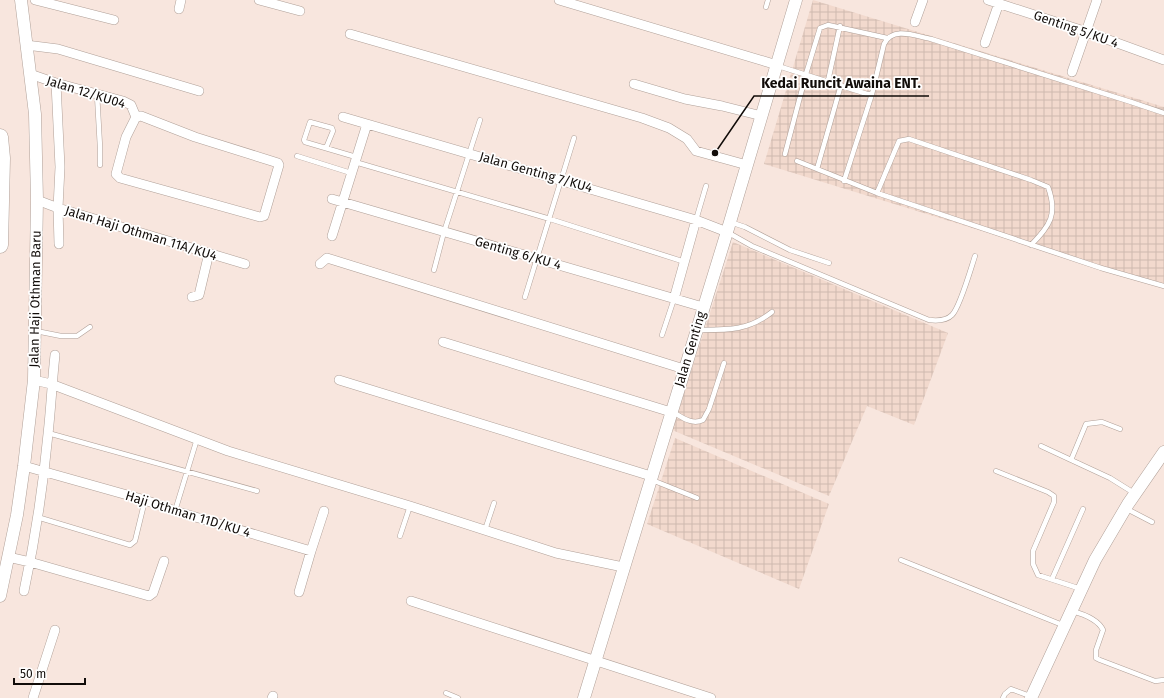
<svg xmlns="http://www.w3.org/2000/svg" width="1164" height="698" font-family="'Fira Sans',sans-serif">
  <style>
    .industrial { fill: url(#industrial-grid) }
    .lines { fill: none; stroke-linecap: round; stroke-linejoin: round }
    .lane-casing { stroke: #b0a098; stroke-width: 5.5 }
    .street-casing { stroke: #b0a098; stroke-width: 10 }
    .secondary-casing { stroke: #b0a098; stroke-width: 13 }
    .highway-casing { stroke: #b0a098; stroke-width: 17 }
    .lane { stroke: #fff; stroke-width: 4.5 }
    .street { stroke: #fff; stroke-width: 9 }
    .secondary { stroke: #fff; stroke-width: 12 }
    .highway { stroke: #fff; stroke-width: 16 }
    .labels { text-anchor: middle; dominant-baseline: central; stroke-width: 3.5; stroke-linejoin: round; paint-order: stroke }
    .street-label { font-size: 13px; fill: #110c09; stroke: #fff }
    .leader { fill: none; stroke: #110c09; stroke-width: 1.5 }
    .callout-dot { fill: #110c09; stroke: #fff; stroke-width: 1.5 }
    .callout-label { font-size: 14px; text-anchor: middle; font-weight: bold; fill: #110c09; stroke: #fff; stroke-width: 3.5; stroke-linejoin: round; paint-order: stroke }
  </style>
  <defs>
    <pattern id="industrial-grid" width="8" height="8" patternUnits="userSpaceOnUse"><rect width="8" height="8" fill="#f2d9cd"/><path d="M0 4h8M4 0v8" fill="none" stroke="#ceb9af"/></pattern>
  </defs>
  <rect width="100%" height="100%" fill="#f8e6de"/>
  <path class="industrial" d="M813 0 1164 107V287L764 164Z
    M733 242 948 333 914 425 867 406 829 496 672 430Z
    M675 438 829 504 799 589 647 524Z"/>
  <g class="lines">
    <g class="lane-casing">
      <path id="lane" d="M766 7 768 0
        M778 66 867 94H872L884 44C893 26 915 36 931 39L1131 102 1164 113
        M828 81 840 26
        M97 94 100 147V165
        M326 148 333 131 332 128 310 122 304 140 305 142 356 157
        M785 154 806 74 820 28 828 25 887 38
        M297 156 351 173
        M797 161 817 169 841 85
        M355 162 550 219 685 262
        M817 169 877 193 899 141 909 139 1031 180 1048 187C1058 214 1050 226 1031 245
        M844 181 872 94
        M877 193 1101 268 1164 286
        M696 220 706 186
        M730 222 745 227 790 250 829 263
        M727 232 752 246 929 320C937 321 946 321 952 315 960 307 971 268 975 256
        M434 270 444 232 480 120
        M525 297 574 138
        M698 330C727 330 748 331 772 312
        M36 331 61 336H77L90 327
        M662 335 674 299
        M673 412C683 418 692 425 703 420L709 409 724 363
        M48 433 257 491
        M1041 446 1110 478 1134 493
        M1071 460 1086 424 1102 422 1120 429
        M996 471 1048 492 1054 496V502L1033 551V564L1038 575 1081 589
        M652 480 697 498
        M1127 509 1152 522
        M175 511 197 439
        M37 517 130 545 135 541 145 500
        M485 530 494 503
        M400 536 410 506
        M901 560 1065 626
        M1052 579 1083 509
        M1072 611C1083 614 1098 619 1103 630L1096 650V658L1100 660 1155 681 1164 680
        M446 693 458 698
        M1003 698 1005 694 1011 689 1030 696"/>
    </g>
    <g class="street-casing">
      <path id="street" d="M35 0 114 20
        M259 0 300 11
        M559 0 777 65
        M988 0 1087 32 1164 60
        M179 9 181 0
        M915 22 923 0
        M350 34 642 118 669 128 687 139 696 151 747 165
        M985 43 999 3
        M26 45 58 49 199 91
        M1072 72 1097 0
        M30 74 56 83 123 101 131 105 136 117
        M56 83 60 167 58 208 59 244
        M634 84 685 99 722 106 762 116
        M141 116 195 137 278 163 279 165 264 216 260 217 120 178 116 174 126 137 136 117Z
        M343 117 696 220 727 232
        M332 199 703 307
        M37 200 58 208 245 264
        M332 236 367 124
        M320 264 327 258 684 369
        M192 297 199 295 209 253
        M674 299 696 220
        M443 342 671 412
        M34 380 51 384 228 451 410 506 556 553 623 567
        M339 380 651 476
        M24 466 145 500 175 511 311 551 324 511
        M8 557 30 562 149 596 153 593 164 561
        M24 591C35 540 43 487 48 434 51 408 52 382 55 355
        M299 592 311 551
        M411 601 711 698
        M33 698 55 630
        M272 698 273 696"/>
    </g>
    <g class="secondary-casing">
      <path id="secondary" d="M0 596 17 515 24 466 34 380 37 200 35 114 21 0
        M584 698 730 222 796 0
        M1031 698 1095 560 1128 504 1164 452"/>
    </g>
    <g class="highway-casing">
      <path id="highway" d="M0 137 2 158 0 245"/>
    </g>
    <use href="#lane" class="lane"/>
    <use href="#street" class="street"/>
    <use href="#secondary" class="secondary"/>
    <use href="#highway" class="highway"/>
  </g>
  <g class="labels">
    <g class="street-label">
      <text transform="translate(1076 29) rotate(19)">Genting 5/KU 4</text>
      <text transform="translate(86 92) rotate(17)">Jalan 12/KU04</text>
      <text transform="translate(536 172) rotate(16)">Jalan Genting 7/KU4</text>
      <text transform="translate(141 233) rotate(17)">Jalan Haji Othman 11A/KU4</text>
      <text transform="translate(518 253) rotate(16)">Genting 6/KU 4</text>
      <text transform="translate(35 299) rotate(-89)">Jalan Haji Othman Baru</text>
      <text transform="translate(690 349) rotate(-73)">Jalan Genting</text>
      <text transform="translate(188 514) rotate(17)">Haji Othman 11D/KU 4</text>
    </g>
  </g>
  <path class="leader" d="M715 153L754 96H929"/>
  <circle class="callout-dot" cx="715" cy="153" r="4"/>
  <g class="callout-label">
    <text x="841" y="88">Kedai Runcit Awaina ENT.</text>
  </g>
  <path d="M14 678v6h71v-6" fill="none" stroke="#110c09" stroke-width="2"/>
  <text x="20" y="678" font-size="12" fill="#110c09" stroke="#ffffff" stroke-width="3" paint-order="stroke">50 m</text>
</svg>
